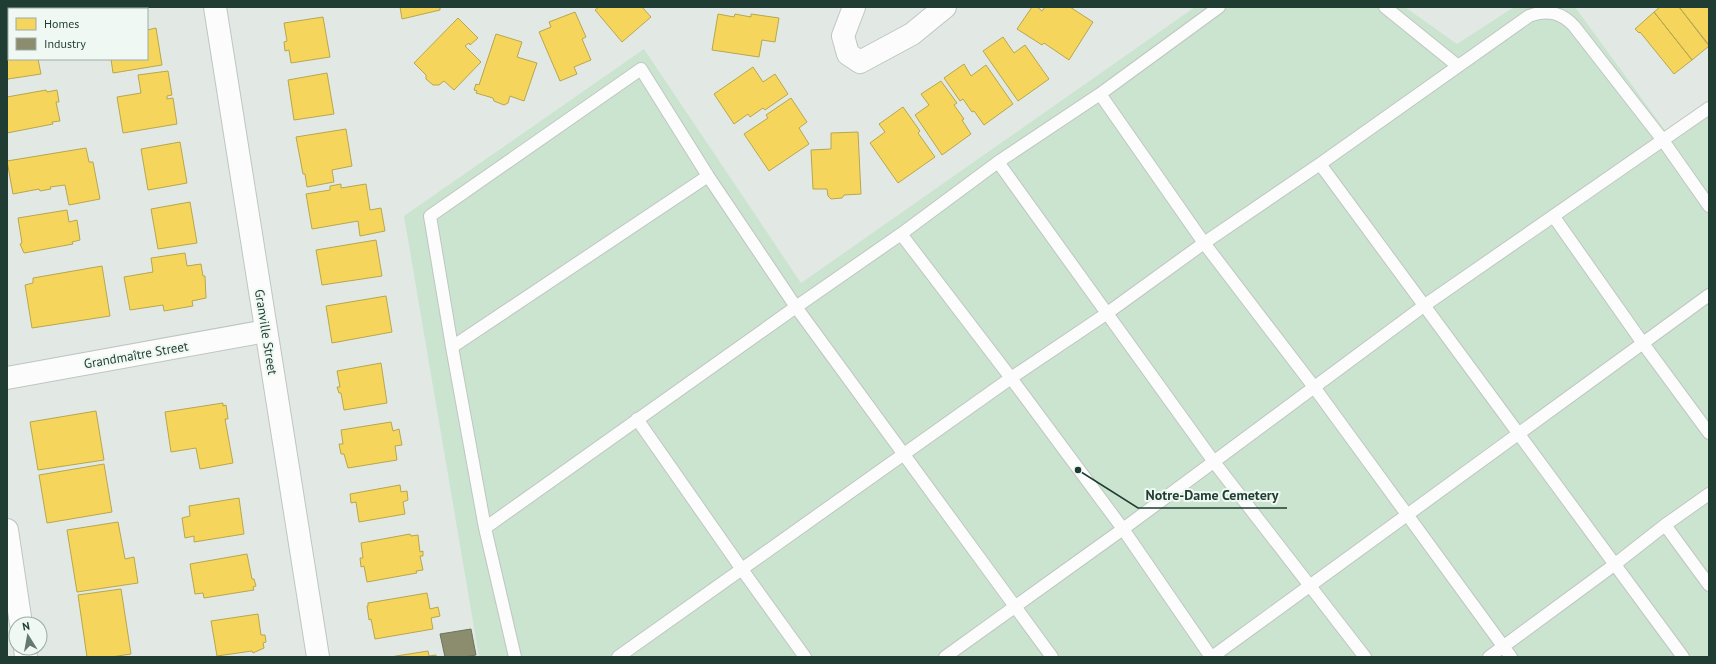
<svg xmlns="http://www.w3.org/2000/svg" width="1716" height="664" font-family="'PT Sans',sans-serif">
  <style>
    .green { fill: #cae4cf }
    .homes { fill: #f6d55c; stroke: #b6a74f }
    .industry { fill: #8c8c6e; stroke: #6b745c }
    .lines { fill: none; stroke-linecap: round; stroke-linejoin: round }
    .lane-casing { stroke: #bfc6c2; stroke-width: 14 }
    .street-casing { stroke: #bfc6c2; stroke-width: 24 }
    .lane { stroke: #fbfcfb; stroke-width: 12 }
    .street { stroke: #fbfcfb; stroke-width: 22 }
    .labels { text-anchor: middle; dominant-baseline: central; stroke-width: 4; stroke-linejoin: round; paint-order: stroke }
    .street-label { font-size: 13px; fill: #1f3d32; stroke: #f0f8f3 }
    .leader { fill: none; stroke: #1f3d32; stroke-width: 1.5 }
    .callout-dot { fill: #1f3d32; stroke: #f0f8f3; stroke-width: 1.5 }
    .callout-label { font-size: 14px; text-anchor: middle; font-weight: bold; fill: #1f3d32; stroke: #f0f8f3; stroke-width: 4; stroke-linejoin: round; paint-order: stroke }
  </style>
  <rect width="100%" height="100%" fill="#e2e9e5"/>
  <path class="green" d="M1195 7H1405L1457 44 1514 7H1575L1667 133 1709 106V657H479L404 216 644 49 801 283Z"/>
  <path class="homes" d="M7 7H29L30 9H9V18H7Z
    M104 7H146L133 9H104Z
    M400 7H440V10L402 19Z
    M599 7H642L651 17 622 42 595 10Z
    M1032 7H1037L1042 11 1045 7H1070L1093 22 1069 60 1044 43 1042 45 1017 29Z
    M1660 7H1679L1709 46 1692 60 1654 12Z
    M1679 7H1709V45Z
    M575 12 586 37 582 39 591 60 574 67 577 74 560 81 539 32 551 27 549 22Z
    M1654 12 1692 60 1674 74 1640 32 1639 33 1635 29Z
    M718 14 734 17 735 14 751 17V14L779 18 775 42 762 40 759 57 712 50Z
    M323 17 330 57 291 63 289 50 285 51 284 42 287 41 284 23Z
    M458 18 478 38 470 45 469 43 465 46 481 62 454 90 444 81 439 85H433L426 79V75L414 63Z
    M156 28 162 65 113 73 111 59H147V30Z
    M496 34 522 42 517 57 537 63 524 101 510 96 508 103 504 105 494 101 493 98 476 93 477 91 474 90 476 84 479 85Z
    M1003 37 1014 53 1025 45 1049 79 1018 101 983 51Z
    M9 42V59H38L41 74 8 79 7 82V43Z
    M964 64 971 76 986 65 1013 104 984 125 974 111 972 112 963 99 960 101 944 78Z
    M753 67 763 82 775 74 788 94 765 110 763 108 750 117 748 114 734 124 714 94Z
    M168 71 172 95 167 96V99L173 98 177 124 123 133 117 97 141 93 138 75Z
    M327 73 334 114 294 120 288 80Z
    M941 81 957 103 954 105 964 119 962 120 971 134 942 155 915 115 929 105 921 94Z
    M46 90 47 92 57 90 59 102H56L60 121 52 122 53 124 7 133V97Z
    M791 98 807 122 799 128 809 144 769 171 744 134 768 118 766 115Z
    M903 107 920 131 918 133 935 157 898 183 870 143 885 132 879 124Z
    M346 129 352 166 332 170 334 182 307 187 305 174H303L296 137Z
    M858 132 861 194 844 195 842 198 831 199 828 196 827 189H813L811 150 831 149V133Z
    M180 142 187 183 148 190 141 149Z
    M86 148 89 162H93L100 199 69 205 65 185 50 187 51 189 40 191 39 189 13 194 7 161Z
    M341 184V188L366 184 370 210 381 208 385 231 360 236 358 221 312 229 306 194 330 190V186Z
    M190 202 197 243 158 249 151 209Z
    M67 210 69 222 77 220 80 240 72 242 73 244 24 253 20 244 22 243 18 218Z
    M376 240 382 276 322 285 316 250Z
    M185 253 187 266 201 264 203 276H205L206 298 192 301 193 306 164 311 163 305 130 310 124 277 153 272 151 258Z
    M102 266 110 316 32 328 25 285 33 283V278Z
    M386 296 392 332 332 343 326 306Z
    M381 363 387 403 344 410 341 393H339L337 387H340L337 371Z
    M223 403V406L226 405 228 419H225L233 463 200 469 196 448 171 452 165 412Z
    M96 411 104 460 38 470 30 422Z
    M391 422 393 431 399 429 402 445 395 446 397 460 348 468 344 454H341L339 444H343L341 430Z
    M104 464 112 512 47 523 39 475Z
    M400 485 401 492 407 491 408 500 403 502 405 514 359 522 356 502 351 503 350 494Z
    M239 498 244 534 194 542V536L185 538 182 518 190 516 189 506Z
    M118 522 125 559 134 557 138 583 77 592 67 530Z
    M410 534 411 536 418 535 420 552 423 551V556H420L423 570 416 571 417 573 367 582 364 566 361 567 360 558H363L361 543Z
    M247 554 252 579H254L256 586 253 587 254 590 204 598 203 593 195 594 190 564Z
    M121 589 131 654 111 657H87L78 595Z
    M427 593 430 609 438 607 440 616 431 618 433 629 375 639 371 619 369 620 367 606H368V603Z
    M258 614 261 635H265L266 642 263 643 264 648 253 653 252 651 217 656 211 621Z
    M428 651 429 656 436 655V657H390Z"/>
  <path class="industry" d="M471 629 476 655 464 657H445L440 634Z"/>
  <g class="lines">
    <g class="lane-casing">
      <path id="lane" d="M1385 7 1458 66
        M1100 94 1204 243 1314 387 1511 657
        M998 162 1214 462 1365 657
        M1320 164C1442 328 1561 493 1683 657
        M1554 217 1642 342 1709 433
        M901 234 1011 378 1123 529 1211 657
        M452 347 708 176
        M637 419 741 568 805 657
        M1665 525 1709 585
        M485 528 796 307 901 234 998 162 1100 94 1219 7
        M515 657 485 528 452 347 430 216 641 69 708 176 796 307 1052 657
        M618 657 1011 378 1106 314 1204 243 1320 164 1529 16C1547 9 1561 12 1574 26L1662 139 1709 206
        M945 657 1123 529 1425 305 1709 108
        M1212 657 1709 295
        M1489 657 1614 565 1665 525 1709 494"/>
    </g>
    <g class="street-casing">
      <path id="street" d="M215 7 318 657
        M854 7 843 36 848 54 860 62 912 34 945 7
        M7 378 266 331
        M7 530 21 624
        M25 648 26 657"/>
    </g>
    <use href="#lane" class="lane"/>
    <use href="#street" class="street"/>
  </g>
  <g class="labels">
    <g class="street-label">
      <text transform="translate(266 332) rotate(81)">Granville Street</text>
      <text transform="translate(136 355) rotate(-10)">Grandmaître Street</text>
    </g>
  </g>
  <path class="leader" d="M1078 470L1138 508H1287"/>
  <circle class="callout-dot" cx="1078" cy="470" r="4"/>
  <g class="callout-label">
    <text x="1212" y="500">Notre-Dame Cemetery</text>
  </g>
  <rect width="1716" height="664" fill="none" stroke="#1f3d32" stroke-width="16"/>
  <rect x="8" y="8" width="140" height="52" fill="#f0f8f3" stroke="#9cada6"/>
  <rect x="16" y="18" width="20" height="12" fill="#f6d55c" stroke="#9cada6"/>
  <text x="44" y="28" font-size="12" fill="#1f3d32">Homes</text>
  <rect x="16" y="38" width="20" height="12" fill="#8c8c6e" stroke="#9cada6"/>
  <text x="44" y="48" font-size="12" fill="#1f3d32">Industry</text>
  <g transform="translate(28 636) rotate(349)"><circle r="19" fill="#f0f8f3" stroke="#9cada6"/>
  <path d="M0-3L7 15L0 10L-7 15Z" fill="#637971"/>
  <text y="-6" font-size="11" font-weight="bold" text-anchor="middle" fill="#1f3d32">N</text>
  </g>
</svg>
